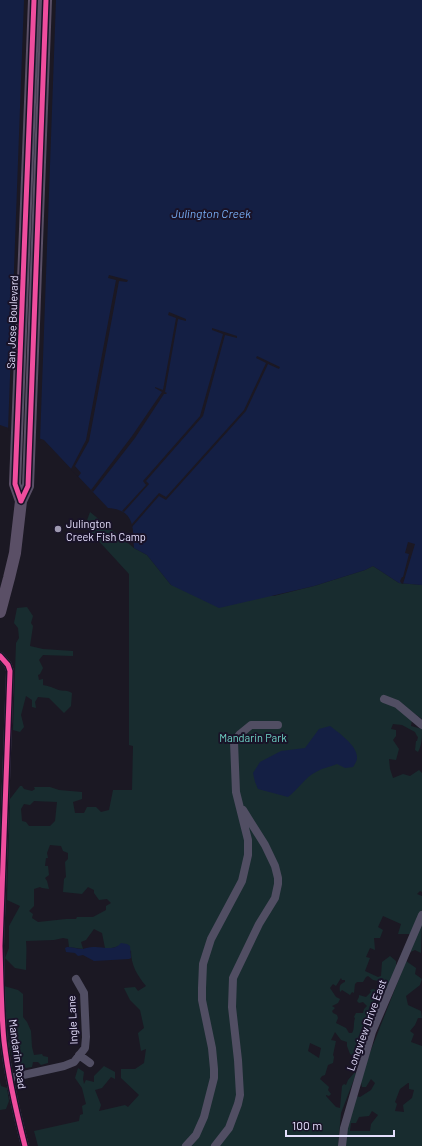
<svg xmlns="http://www.w3.org/2000/svg" width="422" height="1146" font-family="Barlow,sans-serif">
  <style>
    .green { fill: #182c2f; fill-rule: evenodd }
    .water { fill: #141f44 }
    .pier { fill: #1b1823 }
    .lines { fill: none; stroke-linecap: round; stroke-linejoin: round }
    .minor { stroke: #514e63; stroke-width: 8 }
    .primary { stroke: #5a4f66; stroke-width: 12 }
    .cycleway-casing { stroke: #191328; stroke-width: 8 }
    .cycleway { stroke: #ef4d9e; stroke-width: 5 }
    .poi-dot { fill: #9e99b0; stroke: #191328; stroke-width: 1.5 }
    .labels { text-anchor: middle; dominant-baseline: central; stroke-width: 4; stroke-linejoin: round; paint-order: stroke }
    .street-label { font-size: 11px; fill: #e4defc; stroke: #191328 }
    .poi-label { font-size: 11px; fill: #e4defc; stroke: #191328; text-anchor: start }
    .park-label { font-size: 11px; fill: #70d5c7; stroke: #191328 }
    .water-label { font-size: 12px; font-style: italic; fill: #76aaf1; stroke: #191328 }
  </style>
  <rect width="100%" height="100%" fill="#1b1823"/>
  <path class="green" d="M90 512 134 548 147 555 171 585 274 596 314 586 365 570 373 566 399 583 422 585V719L397 701 395 706 412 720 411 726 422 729C422 736 422 746 418 752L415 750 416 741H417L418 737 417 736 415 732 402 725 393 724 391 729 396 730V736L393 740 399 749 396 760 389 759 390 769 393 778 403 774 410 776 419 770 422 773V892L420 891 417 894 422 896V910L410 934H398L401 924 383 916 378 927 383 930 380 938H374L375 950 370 948 366 957 370 958 365 971 378 977 381 976 382 962 390 956 396 961V967L359 1061 355 1057 350 1054 347 1046V1042L341 1040 335 1032 331 1040 336 1041 333 1055 334 1057 333 1063 328 1065 325 1075 322 1076 320 1079 329 1087 328 1090 331 1094 329 1096 326 1095V1096L336 1107 340 1108 342 1086 344 1084 346 1085 348 1080 355 1072 356 1074 341 1113 338 1146H38L34 1131 79 1121 80 1115 83 1114 82 1106 86 1104 82 1088 75 1078 78 1068 84 1072 83 1079 84 1084 86 1080 94 1082V1076L104 1066 115 1072V1079L111 1077 102 1088 95 1090 101 1105 99 1111 125 1105 128 1107 139 1095 121 1078V1069H135L144 1063 146 1049 141 1051 138 1033 144 1028 140 1010 130 1000 124 988 135 987 138 991 146 986C137 975 131 965 131 951L119 946 112 948H105L102 933 94 929 86 940 81 942 83 949 69 947 68 939 63 938 54 940 26 941C27 951 26 960 26 970L15 968 5 958 9 948V926L20 906 7 900 10 799 20 786H22L24 789 32 791 35 789 34 787H50L59 790 82 792V799L73 802 75 813H84L87 807H96L101 812 109 810 113 790H132L133 746 129 745V574L85 526ZM34 801 57 802 55 821 50 826H29L26 822 22 821 21 809 24 804 30 805ZM50 845 61 846 63 851 68 853V859L65 862 66 877 64 879 63 892 82 894 88 887 94 890V893L99 900 107 899 111 903 106 906V910L93 917H77L76 919H66L38 922 32 918 33 914 29 911 34 906V889L40 887 42 888 49 889 47 881 45 878 49 875 48 866H45L46 858H48L47 853ZM368 976 373 980 379 981 380 984 376 990 373 989 370 990 371 992 366 997 359 995V997L357 1001 359 1003 363 1002 367 1006 364 1009 363 1013H356L354 1017 355 1018C353 1024 355 1028 352 1033H349L346 1028 336 1023 338 1018 337 1015 333 1013 332 1011 335 1008 332 1006 338 1003 340 999 336 997 330 988 333 984 336 986 341 978 342 980H345V982C340 984 339 986 340 992L342 990 350 995 352 992 354 993 355 984 357 982H363L366 977ZM310 1043 321 1048 319 1058 308 1051Z
    M27 607 33 616 31 623 33 626 30 646 43 649 73 651V656L43 655 39 660 43 668 40 674 38 675 39 680 43 679V685C49 686 51 687 56 689 61 692 65 689 72 693L71 706 64 713 49 698 38 697 35 702 36 708 32 707V700L26 696 21 715 24 727 20 732 13 730 16 643 19 638 18 628 14 623 17 608Z
    M422 921 421 953 415 950 408 953Z
    M406 961 416 968 415 974 422 979 420 985 406 996 408 1005 421 1011 422 1018H418L415 1025 410 1031 414 1034 411 1042 422 1046V1146H345L349 1113 355 1096 360 1097 371 1090 375 1083 371 1079 366 1087H362L360 1078ZM408 1083H409V1089L414 1090 412 1098 403 1105 404 1112 395 1111 397 1104 395 1102 400 1089ZM372 1111 378 1115 371 1124 370 1131H350L351 1123H356L359 1117 369 1116Z
    M4 986 18 990 23 994V1017L27 1022 31 1031 32 1047 34 1055 42 1054 43 1056 48 1057V1063L41 1065 38 1062H33L32 1067 26 1068 18 1062 16 1057H12L9 1045 8 1023 6 1014Z
    M0 1082 1 1086 7 1088 9 1101 6 1109 0 1110Z"/>
  <path class="water" d="M0 0H422V585L399 583 373 566 365 570 314 586 219 608 171 585 147 555 134 548C133 525 134 510 108 508L44 440 0 425Z
    M330 726C339 733 358 746 357 758 357 761 355 764 353 767L345 768 337 764C330 767 322 768 316 772 305 777 298 790 288 797L258 789 255 782 253 773 260 762 281 751 305 748 319 729Z
    M121 943 127 944 130 946 131 958 129 959 94 961 83 955 78 956 75 953 66 952 65 948 67 947C72 947 78 949 83 949 86 948 89 947 93 947 102 946 114 952 121 943Z"/>
  <path class="pier" d="M24 0H56L40 441 8 430Z
    M109 275 128 280 127 282 119 281 89 441 75 466 81 473 78 477 71 469 86 440 116 280 108 278Z
    M169 312 186 319V321L178 319 165 392 167 393 166 394H164L135 438 93 492 91 490 132 436 162 392 155 388V387L163 390 176 318 168 315Z
    M212 328 237 336V338L225 335 203 416 146 481 149 484 124 512 122 511 146 485 143 481 200 416 223 334 212 330Z
    M257 356 280 367 279 369 268 364 246 411 166 500 159 496 132 527V524L159 493 166 497 244 410 266 363 256 358Z
    M408 542 415 544 403 584 401 583 400 581 402 577H403L409 554 405 553Z"/>
  <g class="lines">
    <path class="minor" d="M0 656 8 665 10 671 0 946C1 978 1 1010 4 1041 8 1076 16 1111 25 1146
      M384 699 397 704 422 725
      M79 1055 90 1063
      M10 1078 64 1066 74 1062 85 1048 86 1037 84 993 76 979
      M186 1146 196 1135 204 1117 214 1078V1069L212 1048 202 1000V988L203 964 211 939 242 881 248 855V840L236 792 234 742 240 734 251 725H278
      M215 1146 229 1128 238 1104 240 1095 238 1060 232 1007 233 978 259 924 275 898 278 884V878L275 866 265 845 243 810
      M342 1146 344 1128 372 1032 422 915"/>
    <path class="primary" d="M21 501 15 484 34 0
      M0 612 9 578 15 553 21 501 28 486 46 0"/>
    <g class="cycleway-casing">
      <path id="cycleway" d="M21 501 28 486 46 0
        M21 501 15 484 34 0
        M0 656 8 665 10 671 0 946C1 978 1 1010 4 1041 8 1076 16 1111 25 1146"/>
    </g>
    <use href="#cycleway" class="cycleway"/>
  </g>
  <circle class="poi-dot" cx="58" cy="529" r="4"/>
  <g class="labels">
    <g class="street-label">
      <text transform="translate(12 322) rotate(-88)">San Jose Boulevard</text>
      <text transform="translate(72 1020) rotate(-93)">Ingle Lane</text>
      <text transform="translate(366 1025) rotate(-70)">Longview Drive East</text>
      <text transform="translate(18 1054) rotate(82)">Mandarin Road</text>
    </g>
    <g class="poi-label">
      <text x="66" y="523">Julington<tspan x="66" dy="13">Creek Fish Camp</tspan></text>
    </g>
    <g class="park-label">
      <text x="253" y="737">Mandarin Park</text>
    </g>
    <g class="water-label">
      <text x="211" y="213">Julington Creek</text>
    </g>
  </g>
  <path d="M286 1130v6h108v-6" fill="none" stroke="#e4defc" stroke-width="2"/>
  <text x="292" y="1130" font-size="12" fill="#e4defc" stroke="#191328" stroke-width="3" paint-order="stroke">100 m</text>
</svg>
